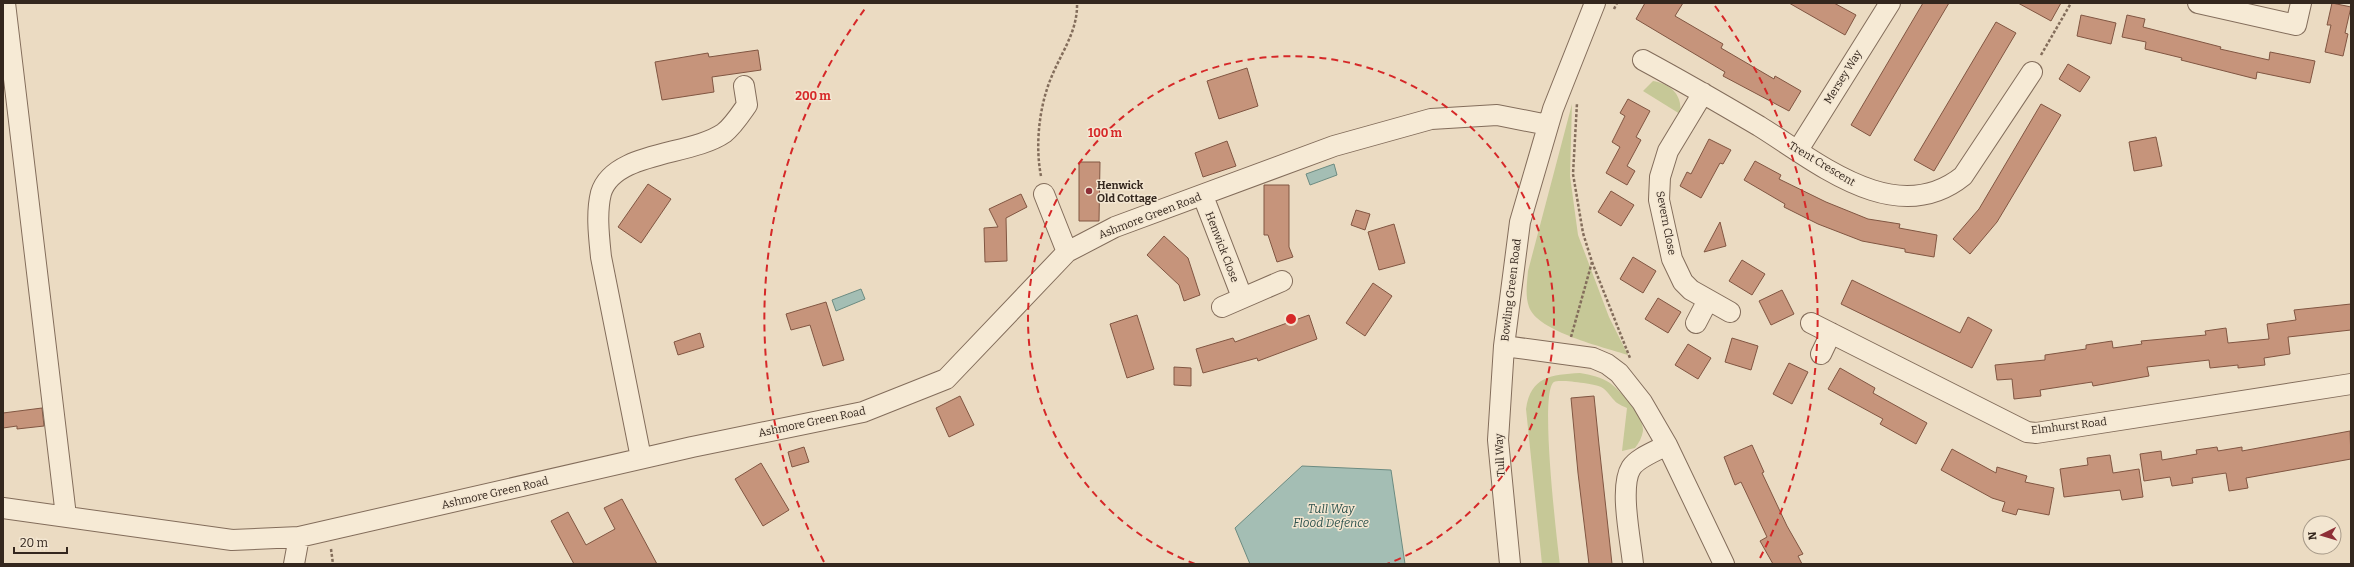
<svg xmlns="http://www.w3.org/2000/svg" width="2354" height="567" font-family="Bitter,serif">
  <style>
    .green { fill: #c6c897 }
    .water { fill: #a4beb4; stroke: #6c8b81 }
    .building { fill: #c6947b; stroke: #815642 }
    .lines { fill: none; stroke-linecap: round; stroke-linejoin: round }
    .minor-casing { stroke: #836d5b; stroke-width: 22 }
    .path { stroke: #836d5b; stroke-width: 2.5; stroke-dasharray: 3 2; stroke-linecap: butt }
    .minor { stroke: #f6ead5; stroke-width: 20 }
    .ring { fill: none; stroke: #d62828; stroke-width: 2; stroke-dasharray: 7 5 }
    .poi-dot { fill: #8e2f37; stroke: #f3e6d1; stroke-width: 1.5 }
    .labels { text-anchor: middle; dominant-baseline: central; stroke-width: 3; stroke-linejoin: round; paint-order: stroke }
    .street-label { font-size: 11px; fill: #34271e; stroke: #f3e6d1 }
    .poi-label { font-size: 11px; font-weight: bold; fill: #34271e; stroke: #f3e6d1; text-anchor: start }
    .water-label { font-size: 12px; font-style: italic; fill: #2e534e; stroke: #f3e6d1 }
    .centre { fill: #d62828; stroke: #f3e6d1; stroke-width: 2 }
    .ring-label { font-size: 12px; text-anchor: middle; font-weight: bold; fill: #d62828; stroke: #f3e6d1; stroke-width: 3; stroke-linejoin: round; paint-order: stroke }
  </style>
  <rect width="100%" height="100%" fill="#ebdbc2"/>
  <path class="green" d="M1653 81C1671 84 1683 95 1680 114L1643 91Z
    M1572 104 1570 176 1578 235 1609 317 1628 355C1604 347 1538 332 1529 307 1525 296 1527 283 1528 271Z
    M1580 373C1591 375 1601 377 1610 383 1621 391 1644 417 1643 431 1642 437 1639 443 1635 448L1622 451 1627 408C1623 406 1617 404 1614 400 1610 396 1607 390 1601 387 1595 384 1559 379 1554 382 1539 391 1557 541 1560 564H1542L1526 409C1531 376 1551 375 1580 373Z"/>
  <path class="water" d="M1334 164 1337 175 1310 185 1306 174Z
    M861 289 865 299 836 311 832 300Z
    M1302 466 1391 470 1405 564H1250L1235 528Z"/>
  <path class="building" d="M1645 3H1683L1675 16 1723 44 1721 48 1774 79 1775 76 1801 91 1789 111 1723 76 1725 72 1636 19Z
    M1789 3H1834L1856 15 1845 35Z
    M1923 3H1949L1870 136 1851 125Z
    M2018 3H2061L2051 21Z
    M2332 3 2351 7 2345 33 2348 34 2343 56 2325 52 2331 25H2327Z
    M2081 15 2116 23 2111 44 2077 36Z
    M2127 15 2145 19 2143 27 2221 47 2220 49 2269 60 2270 52 2315 61 2310 83 2257 72 2256 79 2181 60 2182 58 2145 49 2146 42 2122 37Z
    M1996 22 2016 33 1934 171 1914 160Z
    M758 50 761 70 712 77 714 92 662 100 655 62 708 53 709 57Z
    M2068 64 2090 77 2080 92 2059 79Z
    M1247 68 1258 106 1219 119 1207 81Z
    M1628 99 1650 111 1636 137 1641 140 1627 166 1635 171 1627 185 1606 173 1620 147 1612 142 1625 116 1620 113Z
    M2041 104 2061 115 1997 222 1970 254 1953 239 1979 209Z
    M2156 137 2162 166 2134 171 2129 142Z
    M1709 139 1731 150 1723 164 1720 163 1701 198 1680 186 1687 172 1691 174Z
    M1227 141 1236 166 1203 177 1195 153Z
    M1755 161 1781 175 1779 179 1826 202 1868 219 1900 224 1899 228 1937 235 1934 257 1905 252V249L1862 241 1818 224 1784 207 1785 204 1744 180Z
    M1079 162H1100L1099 221H1079Z
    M648 184 671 199 641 243 618 227Z
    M1264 185H1289V247L1293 257 1277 262 1268 235H1264Z
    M1611 191 1634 205 1621 226 1598 212Z
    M1021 194 1027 207 1006 218 1007 261 985 262 984 228 998 227 989 209Z
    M1356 210 1370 214 1365 230 1351 225Z
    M1720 222 1726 246 1704 252Z
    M1394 224 1405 263 1379 270 1368 232Z
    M1164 236 1188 258 1200 295 1184 301 1179 285 1147 255Z
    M1633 257 1656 271 1643 293 1620 279Z
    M1742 260 1765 274 1752 295 1729 281Z
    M1852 280 1960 333 1968 317 1992 330 1972 368 1841 304Z
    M1373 283 1392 296 1365 336 1346 323Z
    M1782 290 1794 314 1771 325 1759 301Z
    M1658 298 1681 312 1668 333 1645 319Z
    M826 302 844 360 823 366 810 325 791 330 786 314Z
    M2351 304V330L2288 337 2290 354 2264 358 2265 365 2238 368V365L2210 368 2209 360 2147 367 2149 376 2093 386 2092 382 2040 390 2041 396 2014 399 2012 379 1997 380 1995 365 2045 360V355L2086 349V345L2112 341 2113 348 2142 344 2141 341 2206 335 2205 331 2226 328 2228 343 2269 339 2267 324 2296 320 2294 310Z
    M1137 315 1154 369 1127 378 1110 324Z
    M1309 315 1317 339 1258 361 1257 358 1203 373 1196 349 1233 338 1235 342Z
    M700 333 704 347 678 355 674 342Z
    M1732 338 1758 346 1751 370 1725 362Z
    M1688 344 1711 358 1698 379 1675 365Z
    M1789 363 1808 372 1792 404 1773 394Z
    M1174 367 1191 368V386L1174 385Z
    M1840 368 1875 388 1873 393 1927 423 1916 444 1880 424 1883 419 1828 389Z
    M960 396 974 425 949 437 936 408Z
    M1594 396 1599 445 1612 564H1589L1578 473 1571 398Z
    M42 408 44 426 17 429V426L3 428V413Z
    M2350 431 2351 459 2246 478 2248 488 2229 491 2226 473 2192 478 2193 483 2172 486 2170 477 2144 481 2140 454 2161 451 2162 460 2197 454 2196 450 2217 447 2218 451 2242 447V451Z
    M1752 445 1764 472 1762 473 1787 526 1803 554 1798 556 1802 564H1773L1760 541 1767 537 1741 482 1735 485 1724 457Z
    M804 447 809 462 792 467 788 452Z
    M1952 449 1996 473 1997 467 2027 476 2025 482 2054 488 2049 515 2018 509 2016 515 2002 511 2005 502 1992 498 1941 470Z
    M2110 455 2113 473 2139 469 2143 497 2122 500 2120 490 2064 497 2060 469 2088 465 2087 458Z
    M761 463 789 510 763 526 735 479Z
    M622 499 657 564H574L551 521 568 512 586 545 615 529 604 508Z"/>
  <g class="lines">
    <g class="minor-casing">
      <path id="minor" d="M5 3 66 516
        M2198 3 2296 25 2301 3
        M1643 60C1682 81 1720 103 1759 126 1817 162 1896 230 1963 176L2032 72
        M1703 93 1668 151 1660 177 1659 200 1672 259 1683 282 1691 290 1730 312
        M1798 150 1890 3
        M1044 194 1067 252
        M1203 196 1242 297
        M1222 307 1282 281
        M1696 323 1708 300
        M1811 323 2027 432 2036 433 2351 384
        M1504 346 1593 358 1607 364 1619 373 1642 402 1667 445 1724 564
        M1821 354 1831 333
        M641 458 601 257C599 237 596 213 601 193 614 151 691 156 724 133 733 126 740 115 747 105L744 86
        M3 508 232 540 299 537 692 447 863 412 946 379 1067 252 1115 227 1334 146 1431 119 1497 115 1548 125
        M294 564 299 537
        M1510 564 1498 440 1504 346 1520 222 1553 109 1595 3
        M1633 564C1631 542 1619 487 1631 468 1637 458 1656 451 1667 445"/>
    </g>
    <path class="path" d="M1614 9 1617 3
      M2041 55 2071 3
      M1041 176C1035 146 1039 107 1051 78 1061 53 1078 31 1077 3
      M1592 262 1630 358
      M1571 337 1592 262 1583 233 1573 174 1577 103
      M331 549 333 564"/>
    <use href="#minor" class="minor"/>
  </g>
  <g class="ring">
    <path d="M1195 564A263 263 0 1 1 1387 564"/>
    <path d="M824 562A527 527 0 0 1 867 6M1715 6A527 527 0 0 1 1758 562"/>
  </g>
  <circle class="poi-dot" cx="1089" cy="191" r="4"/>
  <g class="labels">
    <g class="street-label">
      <text transform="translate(1843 77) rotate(-58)">Mersey Way</text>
      <text transform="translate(1822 164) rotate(31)">Trent Crescent</text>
      <text transform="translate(1150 216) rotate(-21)">Ashmore Green Road</text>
      <text transform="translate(1666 223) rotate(79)">Severn Close</text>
      <text transform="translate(1222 247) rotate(69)">Henwick Close</text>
      <text transform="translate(1511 290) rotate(-83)">Bowling Green Road</text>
      <text transform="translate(812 422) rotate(-12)">Ashmore Green Road</text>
      <text transform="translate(2069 426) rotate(-7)">Elmhurst Road</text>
      <text transform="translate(1500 455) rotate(-93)">Tull Way</text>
      <text transform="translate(495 493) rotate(-13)">Ashmore Green Road</text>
    </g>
    <g class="poi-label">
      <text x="1097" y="185">Henwick<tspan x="1097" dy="13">Old Cottage</tspan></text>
    </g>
    <g class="water-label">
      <text x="1331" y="509">Tull Way<tspan x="1331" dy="14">Flood Defence</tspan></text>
    </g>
  </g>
  <circle cx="1291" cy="319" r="6" class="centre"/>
  <g class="ring-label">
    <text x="813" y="100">200 m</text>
    <text x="1105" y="137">100 m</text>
  </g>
  <rect width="2354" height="567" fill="none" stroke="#34271e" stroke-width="8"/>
  <g transform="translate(2322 535) rotate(265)"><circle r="19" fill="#f3e6d1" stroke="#a79a89"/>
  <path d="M0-3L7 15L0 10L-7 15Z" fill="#8e2f37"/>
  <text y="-6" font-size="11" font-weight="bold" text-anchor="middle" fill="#34271e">N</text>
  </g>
  <path d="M14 547v6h53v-6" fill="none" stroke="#34271e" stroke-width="2"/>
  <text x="20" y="547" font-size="12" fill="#34271e" stroke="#f3e6d1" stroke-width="3" paint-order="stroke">20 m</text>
</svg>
